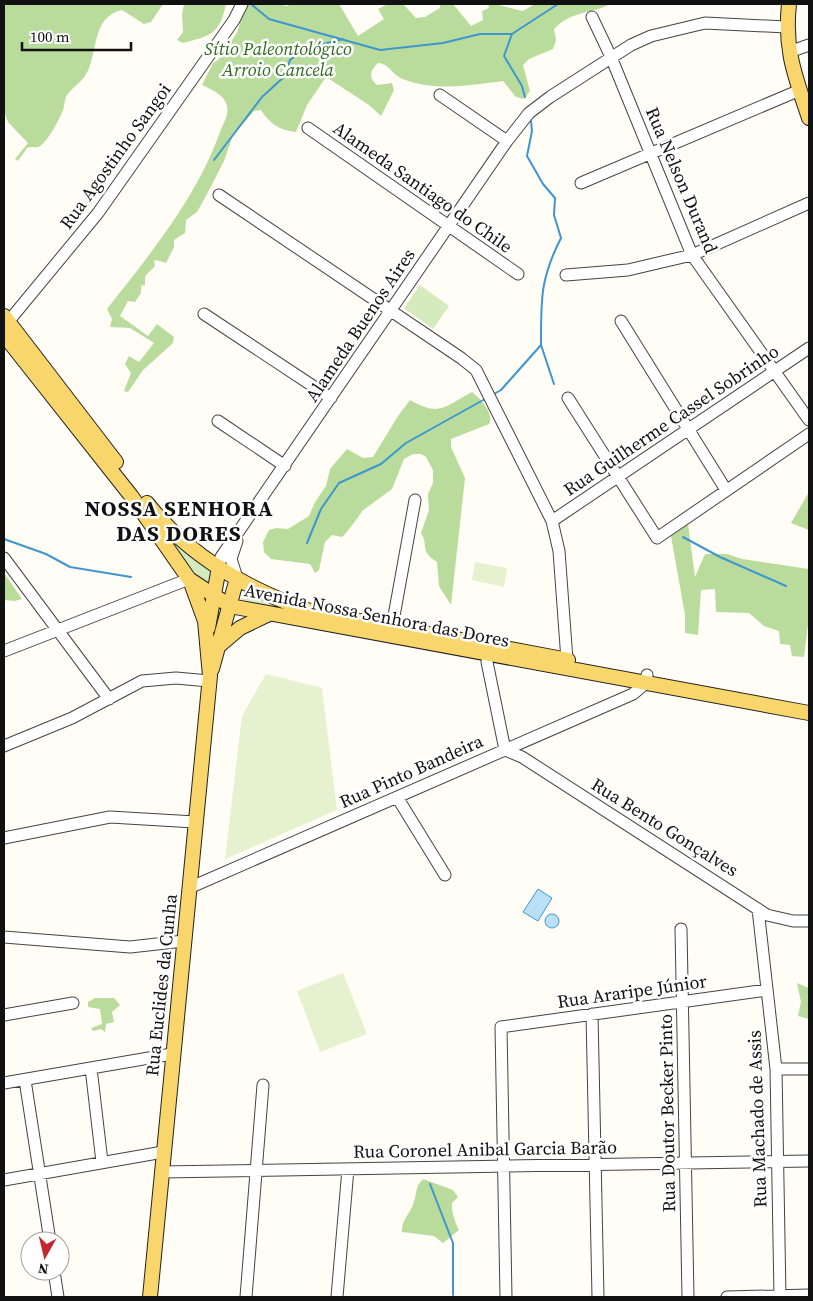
<svg xmlns="http://www.w3.org/2000/svg" width="813" height="1301" font-family="'Source Serif 4',serif">
  <style>
    .green { fill: #d5ebbd }
    .forest { fill: #b9dc9c }
    .pitch { fill: #e6f2cf }
    .water { fill: #b9e0f7; stroke: #3f96cf }
    .lines { fill: none; stroke-linecap: round; stroke-linejoin: round }
    .stream { stroke: #3f96cf; stroke-width: 2 }
    .minor-casing { stroke: #444; stroke-width: 13 }
    .major-casing { stroke: #222; stroke-width: 16 }
    .minor { stroke: #fff; stroke-width: 11 }
    .major { stroke: #f9d66b; stroke-width: 14 }
    .labels { text-anchor: middle; dominant-baseline: central; stroke-width: 5; stroke-linejoin: round; paint-order: stroke }
    .park-label { font-size: 18px; font-style: italic; fill: #2f6b1f; stroke: #fff }
    .street-label { font-size: 18px; fill: #111; stroke: #fff }
    .district-label { font-size: 22px; font-weight: bold; letter-spacing: 1px; fill: #111; stroke: #fff }
  </style>
  <rect width="100%" height="100%" fill="#fffdf5"/>
  <path class="green" d="M420 285 449 306 433 329 404 308Z
    M146 506 199 562 212 572 210 591 194 576Z
    M244 592 298 612 240 603Z"/>
  <path class="forest" d="M4 4H163L151 22 144 24 122 10C90 17 99 55 85 76 80 83 72 88 67 95 64 100 65 105 63 110 60 118 47 144 38 147 34 148 32 146 27 148L18 161 15 159 28 143 8 122 4 111Z
    M184 4H226C220 34 210 36 183 43L177 40 183 32 182 15Z
    M246 4H279L287 6 291 4H339L358 36 384 19 378 9 388 4H403L416 18 425 17 440 8V4H453L471 26 483 20 482 11 489 8 488 4C502 4 510 9 523 11L535 4H610C592 14 572 10 554 29L556 40 553 49 529 59 523 65 530 91 524 99 516 97 503 81C471 85 434 92 403 79 392 75 390 64 378 63 370 70 368 78 377 85L392 83 394 90 381 116 369 105 326 77 307 105 296 132C279 130 270 124 261 110L254 111 233 135 224 161 207 194 197 212 186 220 185 233 174 240V247L166 263 156 260 154 261 155 266 145 276V285L141 286V293L135 302 128 301 120 316 148 336 157 324 174 337 173 343 143 370 128 392 124 391 131 373 125 364 129 356 139 362 154 343 130 328 110 327 112 319 107 309C150 254 196 199 220 132 223 124 229 115 227 106 224 94 212 90 202 85L213 63 218 60 237 33Z
    M472 392C480 398 495 414 489 424L451 439V447L465 478 451 605 439 586 437 562C419 551 429 545 421 533L429 510 428 494 433 483V470L426 457 421 454H413L404 459 392 489 362 511C361 514 345 535 342 537L332 535 325 542 319 570 315 573 310 564 271 559 264 552 263 542 269 530 276 528 288 529 309 516 315 502 326 486 330 469 347 449 363 458 373 457 398 416 410 400C440 417 444 407 472 392Z
    M809 492V530L791 523Z
    M688 524 695 577 705 554H727L742 559 809 569V616L804 657 792 656 790 645 780 644 779 631 764 626 749 613 716 612 715 589 701 590 698 635 685 633V615L671 536Z
    M4 573 22 599 15 601 4 600Z
    M797 983 809 988V1019L798 1016 801 1002Z
    M95 998H114L120 1005 112 1012 114 1022 106 1024 105 1032 101 1029 93 1031 91 1028 102 1024 100 1009 88 1007V1002Z
    M423 1179 453 1190 458 1197 452 1203C451 1211 455 1222 459 1230L443 1243 434 1236 402 1232C401 1220 411 1213 414 1202 417 1193 415 1186 423 1179Z"/>
  <path class="pitch" d="M475 562 507 568 504 587 472 580Z
    M266 674 322 688 337 810 225 859 242 716Z
    M343 973 367 1034 320 1052 297 991Z"/>
  <path class="water" d="M538 889 552 898 538 921 523 912Z
    M545 921a7 7 0 1 1 14 0a7 7 0 1 1-14 0Z"/>
  <g class="lines">
    <path class="stream" d="M251 4 269 19 380 50 443 43 480 34H512
      M512 34 504 56 522 86 525 97
      M512 34 558 4
      M214 160 262 97 285 76 290 60 304 49 343 39
      M541 345 554 384
      M494 394 501 390 541 345C541 300 540 279 561 238L554 215 555 198 543 184 527 156 532 131 531 121
      M683 537 720 557 786 586
      M4 539 46 554 70 567 131 577
      M307 543 321 509 339 483 381 464 406 443 485 399
      M430 1184 453 1243V1295"/>
    <g class="minor-casing">
      <path id="minor" d="M592 17 611 57 692 255 809 420
        M789 52 809 45
        M440 95 507 141
        M308 128 518 274
        M581 183 800 90
        M219 195 461 358 476 370 552 521 559 551 567 660
        M566 275 628 270 692 255 809 203
        M204 314 331 398
        M621 321 726 490
        M8 322 98 213 234 20 242 4
        M568 398 657 538 809 434
        M218 421 285 466
        M552 521 809 348
        M237 541 231 559 237 578
        M4 558 109 699
        M219 567 221 557 507 141 529 113 550 97 631 45 651 36 705 23 786 27
        M392 627 415 500
        M489 646 487 662 505 750
        M4 651 189 579
        M4 746 72 718 142 681 176 678 209 681
        M505 750 522 757 767 915 793 921H809
        M397 797 445 875
        M4 838 110 817 195 822
        M189 888 633 694 646 683 647 675
        M758 909 776 1069 780 1297
        M681 929 688 1297
        M4 937 130 947 184 941
        M592 1014 598 1297
        M4 1015 73 1003
        M91 1068 102 1162
        M776 1069H809
        M25 1080 50 1241
        M4 1083 172 1054
        M161 1172 809 1161
        M4 1180 163 1152
        M54 1271 58 1297
        M246 1297 263 1085
        M337 1297 348 1169
        M506 1297 501 1027 767 990
        M727 1297 809 1295"/>
    </g>
    <g class="major-casing">
      <path id="major" d="M789 4C784 49 795 76 809 118
        M4 316 116 462
        M4 335 132 497 189 579 230 606 809 713
        M147 503C188 556 250 591 313 612L568 660
        M208 628 219 567
        M220 645 240 628 269 614
        M212 669 237 578
        M150 1297 210 676 205 621 190 580"/>
    </g>
    <use href="#minor" class="minor"/>
    <use href="#major" class="major"/>
  </g>
  <g class="labels">
    <g class="park-label">
      <text x="278" y="48">Sítio Paleontológico<tspan x="278" dy="21">Arroio Cancela</tspan></text>
    </g>
    <g class="street-label">
      <text transform="translate(115 156) rotate(-54)">Rua Agostinho Sangoi</text>
      <text transform="translate(682 180) rotate(67)">Rua Nelson Durand</text>
      <text transform="translate(423 187) rotate(35)">Alameda Santiago do Chile</text>
      <text transform="translate(360 325) rotate(-56)">Alameda Buenos Aires</text>
      <text transform="translate(671 420) rotate(-34)">Rua Guilherme Cassel Sobrinho</text>
      <text transform="translate(377 615) rotate(11)">Avenida Nossa Senhora das Dores</text>
      <text transform="translate(411 771) rotate(-24)">Rua Pinto Bandeira</text>
      <text transform="translate(665 827) rotate(32)">Rua Bento Gonçalves</text>
      <text transform="translate(161 985) rotate(-84)">Rua Euclides da Cunha</text>
      <text transform="translate(632 991) rotate(-8)">Rua Araripe Júnior</text>
      <text transform="translate(667 1113) rotate(-91)">Rua Doutor Becker Pinto</text>
      <text transform="translate(757 1119) rotate(-92)">Rua Machado de Assis</text>
      <text transform="translate(485 1149) rotate(-1)">Rua Coronel Anibal Garcia Barão</text>
    </g>
    <g class="district-label">
      <text x="179" y="508">NOSSA SENHORA<tspan x="179" dy="25">DAS DORES</tspan></text>
    </g>
  </g>
  <rect width="813" height="1301" fill="none" stroke="#111111" stroke-width="10"/>
  <g transform="translate(45 1256) rotate(188)"><circle r="24" fill="#ffffff" stroke="#a0a0a0"/>
  <path d="M0-4L9 19L0 12L-9 19Z" fill="#c4262e"/>
  <text y="-8" font-size="14" font-weight="bold" text-anchor="middle" fill="#111111">N</text>
  </g>
  <path d="M22 42v8h109v-8" fill="none" stroke="#111111" stroke-width="2.5"/>
  <text x="30" y="42" font-size="15" fill="#111111" stroke="#ffffff" stroke-width="4" paint-order="stroke">100 m</text>
</svg>
